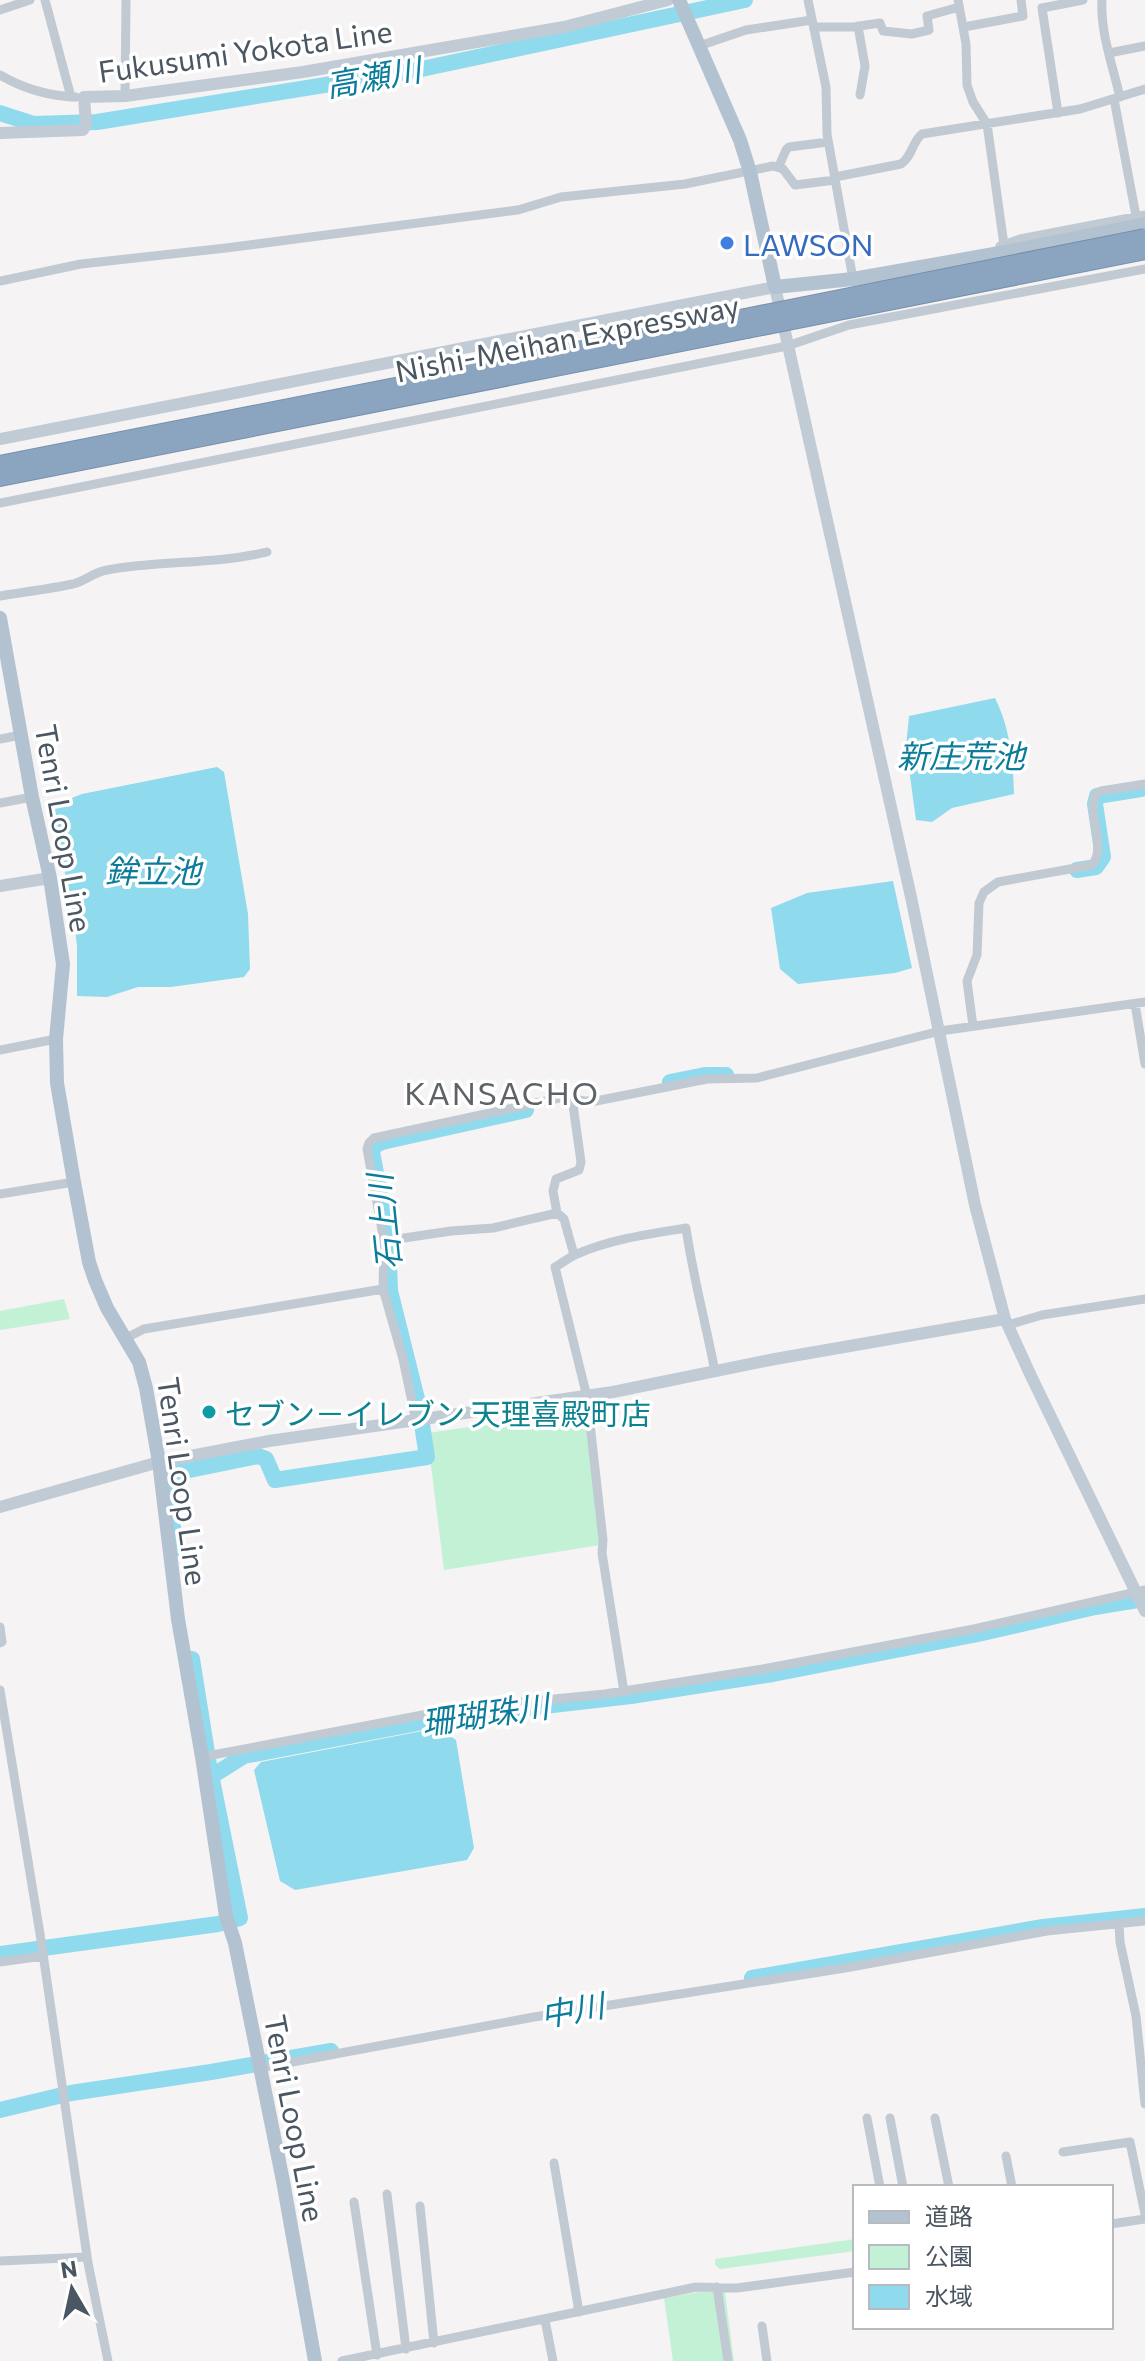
<svg xmlns="http://www.w3.org/2000/svg" width="1145" height="2361" font-family="Commissioner,'Noto Sans JP',sans-serif">
  <style>
    .green { fill: #c3f1d5 }
    .water { fill: #90daee }
    .lines { fill: none; stroke-linecap: round; stroke-linejoin: round }
    .river { stroke: #90daee; stroke-width: 16 }
    .highway-casing { stroke: #7690ad; stroke-width: 18 }
    .street { stroke: #c1cad2; stroke-width: 9 }
    .secondary { stroke: #c1cbd6; stroke-width: 12 }
    .primary { stroke: #b3c2d1; stroke-width: 14 }
    .highway { stroke: #8ba5c1; stroke-width: 16 }
    .highway-bridge-casing { stroke: #7690ad; stroke-width: 18; stroke-linecap: butt }
    .highway-bridge { stroke: #8ba5c1; stroke-width: 16 }
    .shop-dot { fill: #3f7fe0; stroke: #fff; stroke-width: 3 }
    .culture-dot { fill: #0f9aa8; stroke: #fff; stroke-width: 3 }
    .labels { text-anchor: middle; dominant-baseline: central; stroke-width: 7; stroke-linejoin: round; paint-order: stroke }
    .street-label { font-size: 30px; fill: #4a5661; stroke: #fff }
    .shop-label { font-size: 30px; fill: #366cbe; stroke: #fff; text-anchor: start }
    .culture-label { font-size: 30px; fill: #0d838f; stroke: #fff; text-anchor: start }
    .water-label { font-size: 32px; font-style: italic; fill: #0c7c9b; stroke: #fff }
    .neighbourhood-label { font-size: 32px; letter-spacing: 2px; fill: #5f6368; stroke: #fff }
  </style>
  <rect width="100%" height="100%" fill="#f5f3f3"/>
  <path class="green" d="M64 1299 70 1319 0 1330V1311Z
    M585 1411 600 1545 444 1570 427 1433Z
    M855 2239V2251L720 2269 715 2265V2259Z
    M699 2292H725L734 2361H673L664 2298Z"/>
  <path class="water" d="M995 698C1010 728 1013 760 1014 794L952 808 932 822 916 820 906 747 909 716Z
    M217 767 224 772 248 914 250 969 244 977 171 987H138L107 997 77 996V946L73 913 52 809 54 805 82 794Z
    M893 881 912 968 895 973 798 984 780 969 771 908 807 893Z
    M438 1728 456 1740 474 1848 467 1860 295 1890 280 1881 254 1770 261 1762Z"/>
  <g class="lines">
    <path class="river" d="M0 113 34 124 97 122 417 70 745 0
      M1077 870 1096 867 1103 857 1095 804 1097 796 1141 789
      M670 1082 705 1075H726
      M175 1549 169 1484 175 1473 258 1456 266 1459 275 1480 427 1457 420 1411 390 1291 388 1235 372 1152 374 1146 382 1142 526 1110
      M212 1776 244 1756 450 1717 631 1696 773 1674 978 1634 1095 1607 1145 1599
      M0 1954 218 1924 240 1918 209 1765 192 1659
      M752 1978 1043 1927 1145 1916
      M0 2110 71 2093 211 2072 331 2051"/>
    <g class="highway-casing">
      <path id="highway" d="M0 464 745 317
        M0 478 747 330"/>
    </g>
    <path class="street" d="M45 0 71 97
      M808 0 826 87 827 134 853 279
      M958 0 966 44 967 85 973 102 987 124 1005 252
      M1102 0C1100 32 1113 67 1120 97
      M0 10 30 0
      M858 26 865 66 860 95
      M814 27H853L880 23 883 31 912 34 929 30 927 16 959 7
      M964 27 1023 16 1021 0
      M699 46 746 30 812 20
      M1109 53 1145 46
      M0 75C24 89 48 96 76 97
      M125 96 126 0
      M1114 99 1136 216
      M1058 113 1042 8 1083 0
      M779 166 786 150 789 147 828 142
      M835 177 901 164C912 157 912 142 922 134L1080 109 1145 89
      M1000 246 1020 239 1145 215
      M0 281 81 264 226 248 518 210 561 197 685 184 773 166 783 169 795 185 835 180
      M0 503 787 346 849 325 1145 269
      M0 596C24 592 49 589 73 584 85 581 94 572 107 570 160 560 214 565 267 552
      M0 739 21 735
      M0 803 32 797
      M1135 1004 1145 1064
      M973 1026 967 981 977 955 979 903 984 892 998 882 1092 865C1107 849 1087 816 1095 795L1101 791 1145 784
      M0 1050 56 1039
      M572 1098 581 1162 579 1170 556 1179 553 1191 557 1213 564 1219 574 1255
      M0 1194 74 1182
      M384 1241 451 1231 493 1228 557 1213
      M1008 1325 1042 1315 1145 1299
      M126 1338 144 1329 383 1289
      M416 1421 403 1359 383 1289 384 1241 367 1149 369 1143 374 1138 564 1097 584 1101H596L707 1079 757 1078 940 1031 1145 1002
      M0 1627 2 1642 0 1643
      M0 1690 41 1940 88 2263 108 2361
      M624 1692 602 1553 603 1540 587 1397 555 1267C563 1263 569 1257 577 1254 612 1239 649 1234 686 1228 693 1277 706 1324 715 1372
      M202 1757 454 1709 605 1694 763 1669 974 1629 1145 1590
      M1119 1923 1120 1942 1136 2016 1145 2104
      M0 1962 43 1956
      M260 2068 534 2017 845 1968 1047 1931 1145 1921
      M867 2118 880 2187
      M890 2118 903 2187
      M935 2118 949 2187
      M1063 2152 1130 2142 1145 2214
      M1006 2156 1012 2187
      M554 2163 579 2312
      M387 2194 406 2349
      M354 2202 377 2355
      M420 2206 434 2343
      M1111 2224 1145 2219
      M0 2261 87 2257
      M717 2287 728 2361
      M545 2320 553 2361
      M762 2326 767 2361
      M342 2361 696 2287 737 2288 855 2272"/>
    <path class="secondary" d="M0 133 83 130 86 125 84 97 125 96 303 72 564 27 668 0
      M0 439 775 287 911 897 975 1205 1005 1319 1031 1376 1145 1611
      M0 886 50 878
      M0 1507 159 1462 269 1441 613 1392 775 1359 1005 1319"/>
    <path class="primary" d="M679 0 740 140 750 172 775 287 853 279 1005 252 1145 224
      M0 618 32 797 50 878 63 964 56 1039 57 1083 74 1182 89 1262 95 1280 107 1308 139 1362 146 1388 159 1462 178 1619 202 1757 226 1916 235 1943 283 2181 315 2361"/>
    <use href="#highway" class="highway"/>
    <g class="highway-bridge-casing">
      <path id="highway-bridge" d="M745 317 1145 237
        M747 330 1145 251"/>
    </g>
    <use href="#highway-bridge" class="highway-bridge"/>
  </g>
  <circle class="shop-dot" cx="727" cy="243" r="8"/>
  <circle class="culture-dot" cx="209" cy="1412" r="8"/>
  <g class="labels">
    <g class="street-label">
      <text transform="translate(245 50) rotate(-8)">Fukusumi Yokota Line</text>
      <text transform="translate(567 337) rotate(-11)">Nishi-Meihan Expressway</text>
      <text transform="translate(65 828) rotate(80)">Tenri Loop Line</text>
      <text transform="translate(184 1481) rotate(82)">Tenri Loop Line</text>
      <text transform="translate(296 2118) rotate(79)">Tenri Loop Line</text>
    </g>
    <g class="shop-label">
      <text x="743" y="243">LAWSON</text>
    </g>
    <g class="culture-label">
      <text x="225" y="1412">セブン－イレブン 天理喜殿町店</text>
    </g>
    <g class="water-label">
      <text transform="translate(373 76) rotate(-10)">高瀬川</text>
      <text x="961" y="755">新庄荒池</text>
      <text x="153" y="870">鉾立池</text>
      <text transform="translate(383 1222) rotate(-96)">石上川</text>
      <text transform="translate(485 1713) rotate(-8)">珊瑚珠川</text>
      <text transform="translate(572 2009) rotate(-10)">中川</text>
    </g>
    <g class="neighbourhood-label">
      <text x="502" y="1092">KANSACHO</text>
    </g>
  </g>
  <rect x="853" y="2185" width="260" height="144" fill="#ffffff" stroke="#b7bbc0" stroke-width="2"/>
  <rect x="869" y="2211" width="40" height="12" fill="#b3c2d1" stroke="#b7bbc0" stroke-width="2"/>
  <text x="925" y="2225" font-size="24" fill="#4a5661">道路</text>
  <rect x="869" y="2245" width="40" height="24" fill="#c3f1d5" stroke="#b7bbc0" stroke-width="2"/>
  <text x="925" y="2265" font-size="24" fill="#4a5661">公園</text>
  <rect x="869" y="2285" width="40" height="24" fill="#90daee" stroke="#b7bbc0" stroke-width="2"/>
  <text x="925" y="2305" font-size="24" fill="#4a5661">水域</text>
  <g transform="translate(72 2289) rotate(351)" stroke="#ffffff" stroke-width="6" paint-order="stroke">
  <path d="M0-6L14 30L0 20L-14 30Z" fill="#4a5661"/>
  <text y="-12" font-size="22" font-weight="bold" text-anchor="middle" fill="#4a5661">N</text>
  </g>
</svg>
